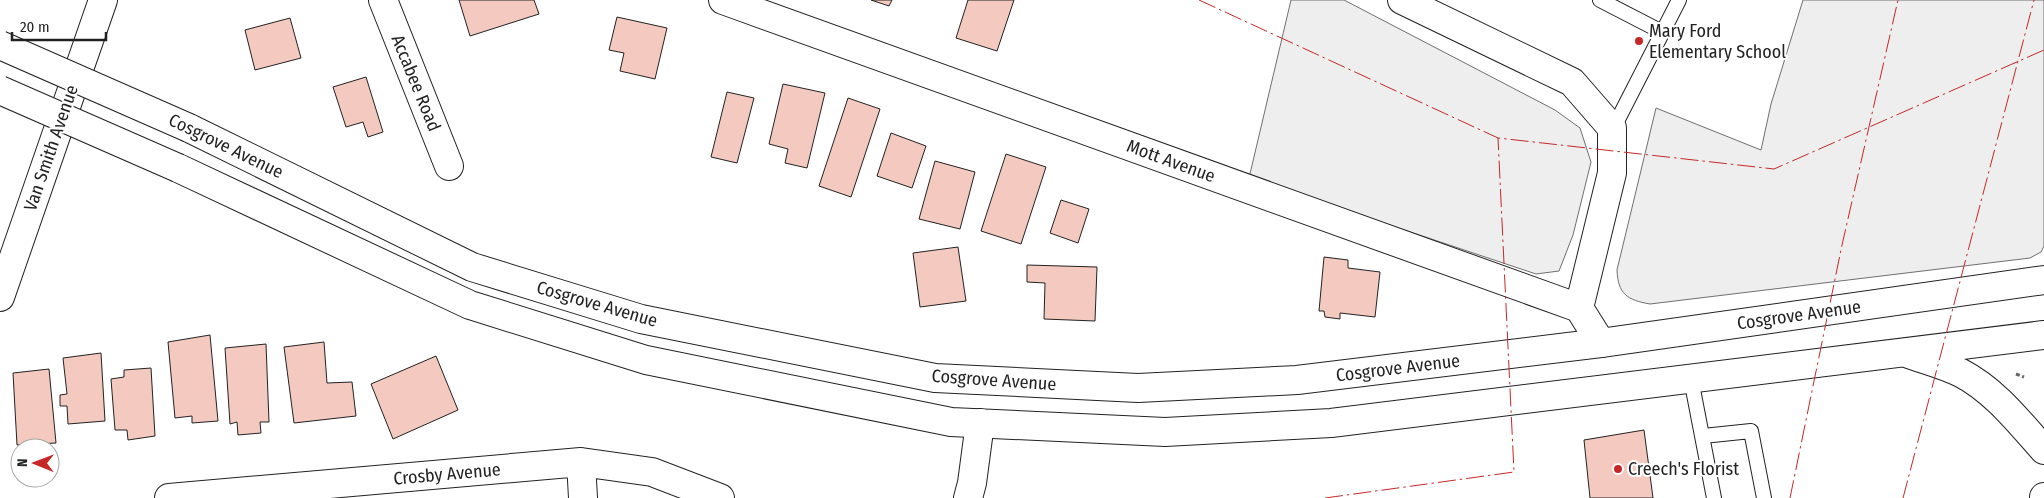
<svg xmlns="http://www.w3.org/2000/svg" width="2044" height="498" font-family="'Fira Sans Condensed',sans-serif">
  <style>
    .green { fill: #eee; stroke: #6f6f6f }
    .building { fill: #f3c9c0; stroke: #222 }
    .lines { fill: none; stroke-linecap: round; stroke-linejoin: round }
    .lane-casing { stroke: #222; stroke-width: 16 }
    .street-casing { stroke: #222; stroke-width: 30 }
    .secondary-casing { stroke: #222; stroke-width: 30 }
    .primary-casing { stroke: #222; stroke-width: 30 }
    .path { stroke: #646464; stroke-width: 3; stroke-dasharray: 4 2.5; stroke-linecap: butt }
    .lane { stroke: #fff; stroke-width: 14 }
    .street { stroke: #fff; stroke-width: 28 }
    .secondary { stroke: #fff; stroke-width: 28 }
    .primary { stroke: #fff; stroke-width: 28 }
    .primary-bridge-casing { stroke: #222; stroke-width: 30; stroke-linecap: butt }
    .primary-bridge { stroke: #fff; stroke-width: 28 }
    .power { stroke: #c62828; stroke-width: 1; stroke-dasharray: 18 4 2.5 4; stroke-linecap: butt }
    .poi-dot { fill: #c62828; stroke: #fff; stroke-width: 2 }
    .labels { text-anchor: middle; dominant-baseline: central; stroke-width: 4; stroke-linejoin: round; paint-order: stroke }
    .poi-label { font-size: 18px; fill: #222; stroke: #fff; text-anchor: start }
    .street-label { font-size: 18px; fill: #222; stroke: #fff }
  </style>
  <rect width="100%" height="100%" fill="#fff"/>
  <path class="green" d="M1291 0H1344L1555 110 1580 128 1591 162 1573 235 1559 271 1536 274 1249 178Z
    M1803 0H2044V246L2041 252 2030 258 1650 304C1627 300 1618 294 1617 270L1656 108 1761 150 1771 104Z"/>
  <path class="building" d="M459 0H534L539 14 470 36Z
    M871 0H892L889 6Z
    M968 0H1014L997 51 956 38Z
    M617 17 667 28 655 79 620 71 624 53 609 50Z
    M290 18 301 58 255 70 245 30Z
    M366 77 383 132 368 137 363 122 346 127 333 87Z
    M783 84 825 93 807 168 785 163 788 149 769 144Z
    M727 92 754 98 737 163 711 157Z
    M848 98 880 109 851 197 819 186Z
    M891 133 926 146 912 188 877 176Z
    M1006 154 1046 167 1021 244 981 231Z
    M935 161 975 172 960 229 919 219Z
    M1061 200 1089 209 1078 243 1050 233Z
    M958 247 966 301 920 307 913 253Z
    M1324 257 1348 260V268L1380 272 1375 317 1340 313V319L1325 317 1324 311H1319Z
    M1027 265 1097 267 1095 321 1044 319 1045 283 1027 282Z
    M210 335 218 421 192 423V416L175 418 168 342Z
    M324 342 327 383 352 382 356 416 294 423 284 347Z
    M266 344 269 422H260L261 433 238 435 237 422 230 424 225 348Z
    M101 353 105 421 68 424 67 406H60V395L67 394 63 358Z
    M436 356 458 410 393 439 371 384Z
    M151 368 155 436 128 440 127 430H115L111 379 124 377V370Z
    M49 369 56 443 17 445 13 373Z
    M1644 430 1653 498H1590L1584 440Z"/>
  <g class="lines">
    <g class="lane-casing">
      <path id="lane" d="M1600 0 1662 32
        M1612 131 1679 0
        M1691 379 1714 498
        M1703 436 1751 431 1764 498"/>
    </g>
    <g class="street-casing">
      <path id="street" d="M383 0 449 166
        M723 0 1579 308 1601 343
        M1402 0 1572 82 1612 128V173L1579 308
        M0 297 103 0
        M581 462 583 498
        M169 498 581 462 652 472 720 498
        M968 498 972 483 980 423"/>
    </g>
    <g class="secondary-casing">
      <path id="secondary" d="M2044 498V497"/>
    </g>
    <g class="primary-casing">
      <path id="primary" d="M189 128 472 267 641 319 935 378 1138 388 1297 380 1601 343 2044 280
        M178 168 470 305 646 360 951 422 1165 432 1331 423 2044 335
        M1909 354C1926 360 1945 365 1961 373 1994 390 2019 422 2044 450"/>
    </g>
    <path class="path" d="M2016 374 2024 377"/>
    <use href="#lane" class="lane"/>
    <use href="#street" class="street"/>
    <use href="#secondary" class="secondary"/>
    <use href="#primary" class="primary"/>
    <g class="primary-bridge-casing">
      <path id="primary-bridge" d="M0 45 189 128
        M0 90 178 168"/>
    </g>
    <use href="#primary-bridge" class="primary-bridge"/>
    <path class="power" d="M1199 0 1498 138 1774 169 2044 50
      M1325 498 1514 472 1498 138
      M1790 498 1842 245 1898 0
      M1903 498 2034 0"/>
  </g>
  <g class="poi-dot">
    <circle cx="1639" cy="41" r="5"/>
    <circle cx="1618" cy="469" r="5"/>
  </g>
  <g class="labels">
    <g class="poi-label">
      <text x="1649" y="31">Mary Ford<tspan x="1649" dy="21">Elementary School</tspan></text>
      <text x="1628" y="469">Creech's Florist</text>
    </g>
    <g class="street-label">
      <text transform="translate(416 83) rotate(68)">Accabee Road</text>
      <text transform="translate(226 146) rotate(26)">Cosgrove Avenue</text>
      <text transform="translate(51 148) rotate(-71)">Van Smith Avenue</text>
      <text transform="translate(1171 161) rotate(20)">Mott Avenue</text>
      <text transform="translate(597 304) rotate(16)">Cosgrove Avenue</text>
      <text transform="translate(1799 315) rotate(-8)">Cosgrove Avenue</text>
      <text transform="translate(1398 368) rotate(-7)">Cosgrove Avenue</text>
      <text transform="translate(994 380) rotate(4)">Cosgrove Avenue</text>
      <text transform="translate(447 474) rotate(-5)">Crosby Avenue</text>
    </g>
  </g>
  <g transform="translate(35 463) rotate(271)"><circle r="24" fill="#ffffff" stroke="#a7a7a7"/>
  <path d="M0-4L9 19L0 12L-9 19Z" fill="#c62828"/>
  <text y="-8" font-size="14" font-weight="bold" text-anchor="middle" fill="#222222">N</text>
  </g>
  <path d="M12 32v8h94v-8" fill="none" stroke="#222222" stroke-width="2.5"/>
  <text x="20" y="32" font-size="15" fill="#222222" stroke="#ffffff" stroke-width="4" paint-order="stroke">20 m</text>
</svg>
